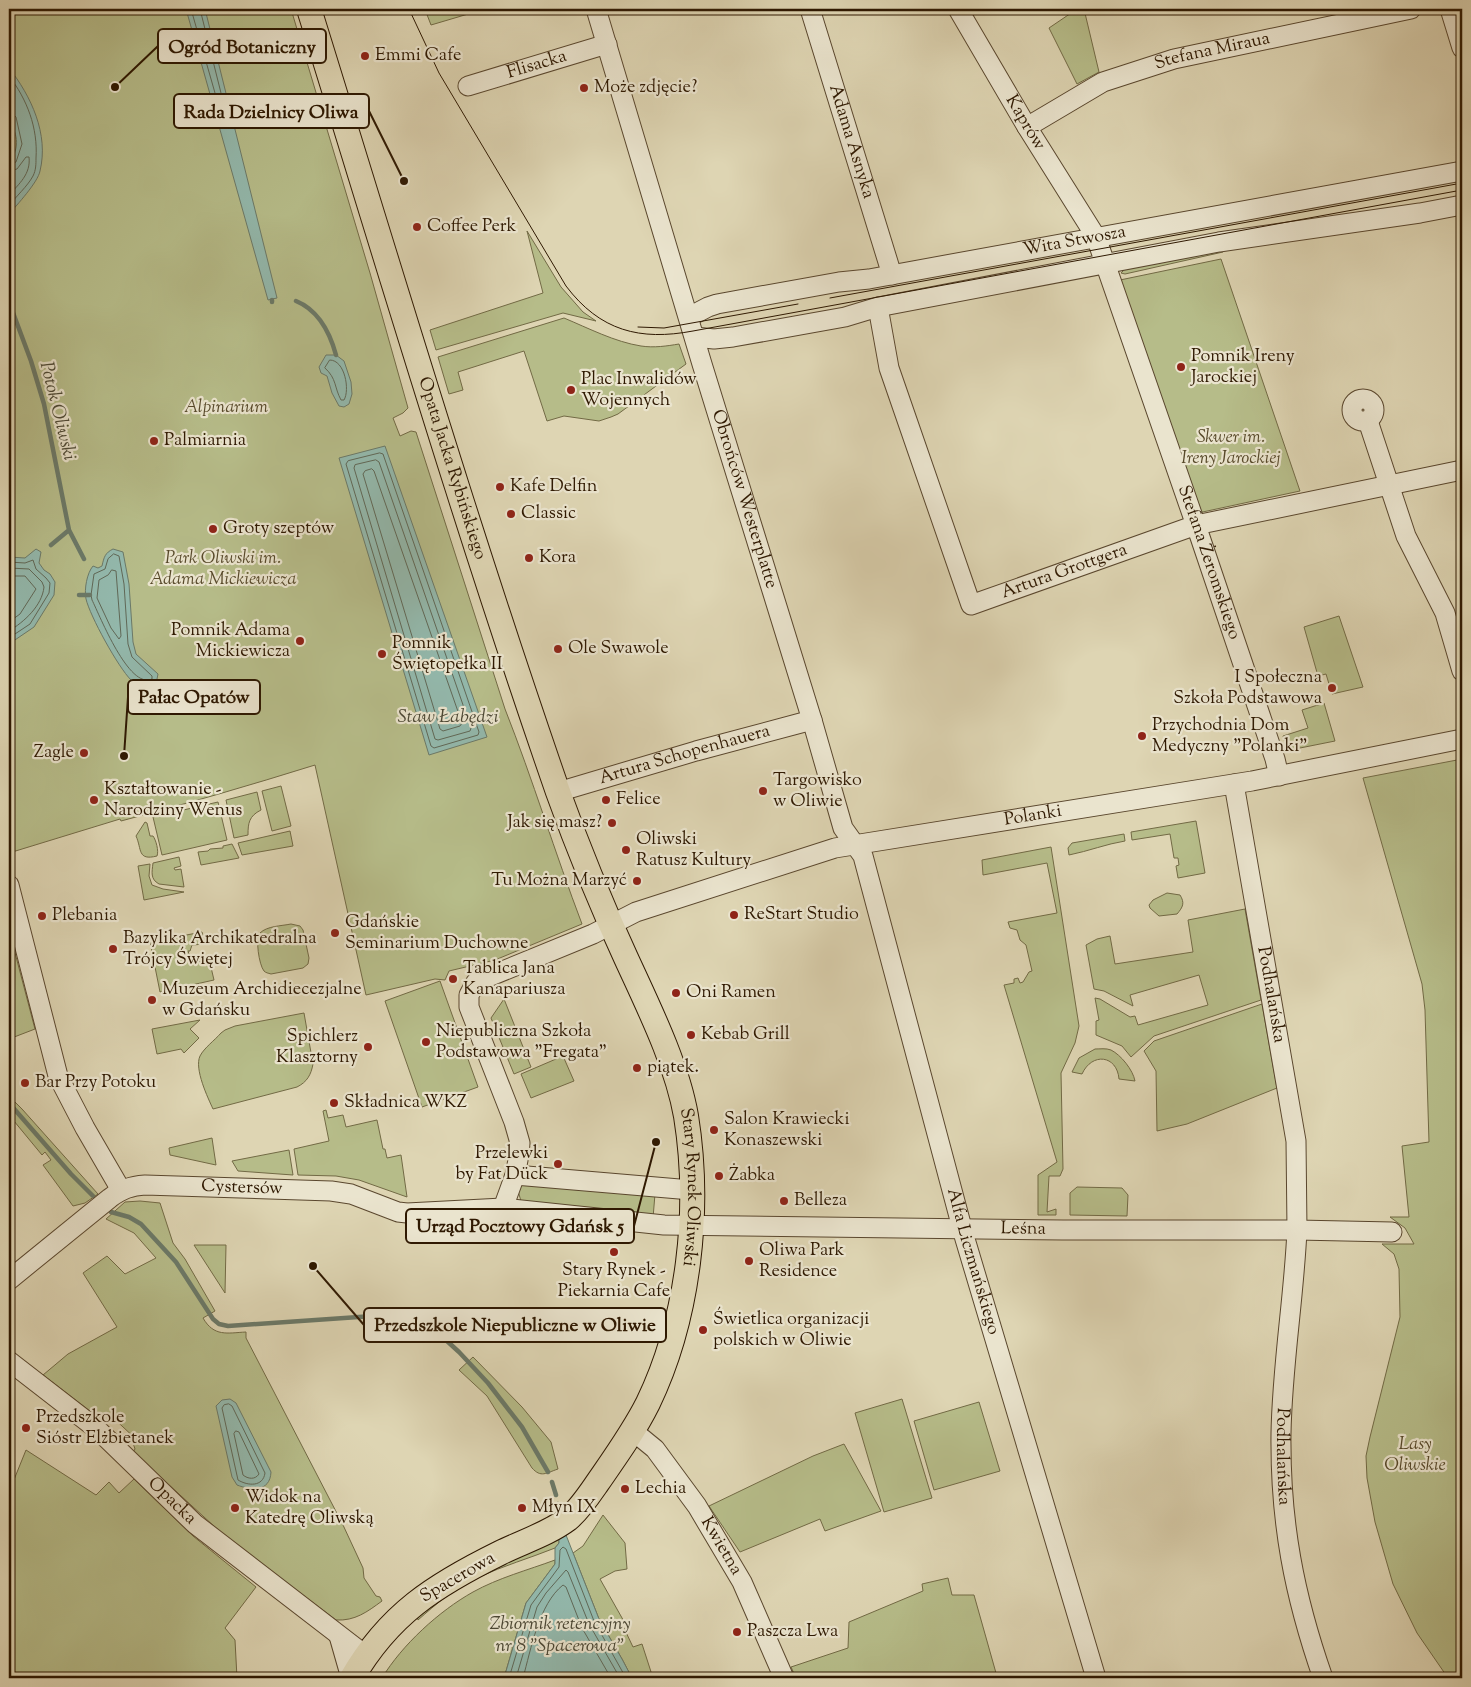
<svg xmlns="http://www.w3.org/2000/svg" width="1471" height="1687" font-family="'Sorts Mill Goudy',serif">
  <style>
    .green { fill: #b6bc89; stroke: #726a45 }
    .water { fill: #93b9ad; stroke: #6b7968 }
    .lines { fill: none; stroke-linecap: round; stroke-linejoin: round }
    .shore { stroke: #606857; stroke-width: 1 }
    .stream { stroke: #6b7968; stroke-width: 4.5 }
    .minor-casing { stroke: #5a472e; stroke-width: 21 }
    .major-casing { stroke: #2e1801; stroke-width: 26 }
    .minor { stroke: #eae4ce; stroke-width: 19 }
    .major { stroke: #ded5b3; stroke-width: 24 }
    .tram { stroke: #2e1801; stroke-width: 1 }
    .poi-dot { fill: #8f2418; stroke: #eae4ce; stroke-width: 2 }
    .labels { text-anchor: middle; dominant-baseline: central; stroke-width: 4.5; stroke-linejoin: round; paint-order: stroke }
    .street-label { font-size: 18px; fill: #2e1801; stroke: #eae4ce }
    .poi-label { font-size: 18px; fill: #2e1801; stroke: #eae4ce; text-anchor: start }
    .park-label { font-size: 18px; font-style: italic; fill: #57492a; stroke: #eae4ce }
    .water-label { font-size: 19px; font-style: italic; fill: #4c4835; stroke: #eae4ce }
    .leader { fill: none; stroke: #2e1801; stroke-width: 2 }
    .callout-dot { fill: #2e1801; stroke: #eae4ce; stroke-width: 2 }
    .callout { fill: #eae4ce; stroke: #2e1801; stroke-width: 2 }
    .callout-label { font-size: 19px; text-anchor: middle; font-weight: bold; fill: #2e1801 }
  </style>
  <rect width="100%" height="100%" fill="#ded5b3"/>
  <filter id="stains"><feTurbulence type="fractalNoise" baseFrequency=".004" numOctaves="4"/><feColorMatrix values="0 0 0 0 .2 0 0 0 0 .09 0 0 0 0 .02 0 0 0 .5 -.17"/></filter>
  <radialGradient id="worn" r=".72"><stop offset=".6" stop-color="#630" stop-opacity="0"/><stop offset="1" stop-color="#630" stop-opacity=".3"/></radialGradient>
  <path class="green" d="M9 9H291L370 273 408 408 403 413 393 418 400 436 411 431 416 432 505 709C533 780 555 853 582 924L495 960 449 971 445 980 435 979 366 995 315 765C251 785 186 804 121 821L120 819 9 853Z
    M436 9H485L431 25 426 12Z
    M1077 9H1084L1099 72 1077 84 1049 28Z
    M527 231 561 287 583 312 596 321 563 313 436 350 430 330 543 293Z
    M1222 249 1223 252 1125 274 1121 273 1125 269Z
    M1221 259 1300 491 1198 513 1120 280Z
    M564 318C588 328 615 342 641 346 654 348 667 346 679 344L686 364 618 414 611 417 599 421 564 416 547 421 524 351 458 372 463 390 449 394 438 357Z
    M1339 616 1363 687 1332 694 1326 674 1318 676 1304 627Z
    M1324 703 1335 741 1290 750 1285 743 1283 736 1308 728 1302 710Z
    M1457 760 1459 763H1462V1678H1448L1417 1633 1393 1584 1375 1522 1367 1478 1366 1456 1370 1437 1400 1317 1399 1269 1394 1254 1382 1244H1414L1405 1228 1390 1217H1409L1402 1146 1429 1142 1425 1010 1422 984 1363 778Z
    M281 786 291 826 272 831 262 791Z
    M257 792 261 810C249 816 248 823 248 835L234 838 226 800Z
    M218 802 227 840 162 855 153 817Z
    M1196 821 1205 873 1178 878 1176 866 1179 865 1178 858H1174L1170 834 1132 840 1131 832Z
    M145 822 147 823 150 836H153C156 840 159 851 157 856 137 861 142 849 136 836Z
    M290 831 293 846 242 855 238 843Z
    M1124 834 1125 841C1106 844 1089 851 1069 855L1068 848 1072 843Z
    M232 844 239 858 201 865 198 852 208 851 210 849 223 848V846Z
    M1051 847 1079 1026 1075 1043 1061 1073 1063 1169 1060 1176H1049L1047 1212 1056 1209V1215H1038V1175L1057 1162 1004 985 1014 983V979L1018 978 1020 983 1023 982 1029 972 1032 971 1026 945 1020 940 1017 930 1010 928 1008 922 1057 913 1047 863 983 875 982 860Z
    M179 857 181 866 174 868 175 870 181 869 184 887 159 884C150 879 152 872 153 863Z
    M150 864 149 876 152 885 163 889 184 892 144 900 138 866Z
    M1167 893 1180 895C1185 903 1183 907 1177 914L1159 916 1150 908 1149 905 1153 900Z
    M1245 909 1261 1000 1154 1036 1131 1057 1122 1046 1096 1035V1021L1099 1020 1095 998 1100 999 1130 1017 1135 1016 1138 1025 1208 1005 1199 975 1130 995 1133 1006 1104 991 1094 989 1086 945 1097 939 1110 936 1115 964 1193 952 1188 920Z
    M291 924 300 926 303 930 309 958 308 964 303 968 271 974C268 973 266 973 264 971 259 965 255 938 260 933 267 926 281 926 291 924Z
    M9 930 35 1029 9 1039Z
    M202 932 205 944 192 945 190 951H188L190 957 189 958 196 963 197 961 204 962V960L209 959 214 980 160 992 150 942Z
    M440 981 478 1087 422 1107 385 1001Z
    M504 999 531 1067 514 1074 491 1018Z
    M1262 1004 1277 1088 1187 1124 1157 1131 1156 1071 1144 1051 1154 1041Z
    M304 1013 313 1064C311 1075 307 1082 297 1087L213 1109C208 1098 194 1069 200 1056 204 1048 215 1040 221 1033L225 1030 235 1026Z
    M200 1020 190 1029 199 1038 184 1053 181 1049 157 1054 152 1029Z
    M1095 1049C1100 1049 1106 1048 1111 1050 1121 1055 1133 1070 1135 1081L1119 1079C1117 1055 1092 1052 1082 1074L1072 1072 1079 1058Z
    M563 1056 574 1081 531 1098 521 1074Z
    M9 1096 22 1109 98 1194 85 1203 73 1206 43 1165 51 1160 45 1152 42 1155 9 1115Z
    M326 1110 328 1118 343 1115 346 1127 377 1120 383 1149H385L387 1158 401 1155 407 1197 359 1180 336 1176 298 1175 294 1149 329 1141 323 1111Z
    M212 1138 216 1165 170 1155 169 1148Z
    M289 1150 293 1175 238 1171 232 1161Z
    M522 1183 655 1194 653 1218 521 1201 518 1191Z
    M1077 1187 1122 1188 1128 1195 1127 1216 1070 1215V1193Z
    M140 1201 160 1203 173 1243 185 1259 215 1311 203 1318C214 1337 227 1333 246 1332V1338L343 1525 363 1568 364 1578 376 1596 380 1597 382 1601C367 1612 355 1621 336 1620L227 1538 133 1452 135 1449 133 1443 137 1440 108 1413 99 1418 43 1375 68 1354 117 1327 83 1273 107 1256 125 1274 156 1258 134 1233 106 1219 125 1202Z
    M194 1245H226L225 1293Z
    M473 1357 522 1407 551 1442 558 1469C546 1473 541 1478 532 1468L487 1396 459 1370Z
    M902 1399 932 1498 884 1512 855 1413Z
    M979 1402 1000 1471 934 1490 914 1421Z
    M844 1444 881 1511 825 1531 820 1519 740 1552 709 1506 813 1456Z
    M26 1450 96 1495 109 1482 119 1493 134 1479 193 1536 256 1587 225 1628 235 1640 237 1678H9V1492Z
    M603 1515 625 1543 627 1569 615 1571 600 1579 626 1625 623 1626 633 1647 642 1644 653 1678H632L622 1659 599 1619 573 1553 583 1546Z
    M559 1538V1543L555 1548C530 1558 503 1566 479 1577 456 1587 436 1604 418 1620L417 1616 475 1576Z
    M555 1560V1564L526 1603 504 1678H382C402 1645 439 1611 473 1592 498 1578 528 1570 555 1560Z
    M948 1578 952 1595H974L996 1673 980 1678H796L791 1667 848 1648 849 1622 923 1591 922 1584Z"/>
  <path class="water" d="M186 9H205L277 298 268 300Z
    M9 68C31 96 49 134 40 171 38 182 17 205 9 214V161L12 159C23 137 11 131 9 111 7 97 9 82 9 68Z
    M326 355H336L344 361 351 382 352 394 349 404 344 407 339 406 332 393 327 376 321 373 319 367Z
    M385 446 487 737 429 755 339 458Z
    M36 549 41 552 39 563 44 570 50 574 55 582 54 595 34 627 9 644V557L25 558Z
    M113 549 123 552 129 584 133 642 136 654 158 674 156 684C148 687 139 686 131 680 118 667 90 616 86 599 84 589 87 573 93 566L98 568 102 566C104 557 105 553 113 549Z
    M230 1399 236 1403 271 1472C270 1493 250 1490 237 1485L232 1477 216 1406 222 1400Z
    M566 1535 599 1619 622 1659 632 1678H504L526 1603 555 1564V1548L559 1543V1538Z"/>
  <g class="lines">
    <path class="shore" d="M191 9 221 114 224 116 226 113 200 9
      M9 76C27 99 38 128 36 158 36 164 36 170 33 176 27 187 16 196 9 206
      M9 113 13 114 16 117 22 144 16 162 9 165
      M9 171 17 169 26 157H29C31 174 19 184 9 195
      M330 360C345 360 350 390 344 400H341C334 387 337 379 325 368Z
      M380 453 383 454 479 732 478 735 434 748 431 746 346 464 348 461Z
      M376 460 379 462 471 728 470 731 438 740 435 739 354 468 355 465Z
      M372 469 374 471 462 723 460 726 443 731 440 729 363 474 365 471Z
      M114 554 119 556 124 584 128 644 132 657 152 676V679C129 690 100 616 92 600L91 595 94 574 105 569 108 559Z
      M9 562 25 563 33 560 36 569 46 578 50 583 49 593 30 624 9 638
      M9 568 29 569 42 582 44 587C42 606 24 622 9 631
      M112 570 116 571 121 636 119 639 111 628 97 598 99 580 108 575Z
      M9 576H25L36 589 20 614 9 622
      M229 1404 232 1406 265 1473C263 1487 248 1486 238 1480L222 1408 224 1405Z
      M236 1431 239 1432 259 1474C255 1480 248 1479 243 1475L234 1434Z
      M509 1678 531 1605 559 1567 560 1550 563 1547 566 1549 594 1621 626 1678
      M516 1678 537 1607 546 1593 566 1570 568 1572 589 1624 620 1678
      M523 1678C531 1649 539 1604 563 1585L566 1587 582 1628 611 1678"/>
    <path class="stream" d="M272 300V302
      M296 301C318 310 330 333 336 355
      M9 302 31 361 44 404 69 530 84 559
      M51 545 69 530
      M79 595H90
      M9 1103 71 1174 93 1196
      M111 1212 129 1217 141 1224 176 1262 213 1319 219 1324 228 1326 242 1325 402 1314 418 1315 425 1321 459 1352 488 1383 522 1427 548 1472
      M552 1482 556 1495
      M558 1504 560 1510"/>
    <g class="minor-casing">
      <g id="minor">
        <path id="s1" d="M596 9 702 364 812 720 843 828 863 856 965 1239 1096 1678"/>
        <path id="s2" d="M810 9 892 275"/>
        <path id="s3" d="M958 9 1027 127 1096 237 1200 537 1275 759 1279 776"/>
        <path d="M1450 9 1462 48"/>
        <path id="s4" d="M468 86 607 44"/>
        <path id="s5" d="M1027 127 1103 82 1174 59 1411 9"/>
        <path id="s6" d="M878 307 889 368 971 605 1196 525 1462 470"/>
        <path id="s7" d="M689 317 708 307 717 304 839 282 869 279 1462 171"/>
        <path d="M695 337 714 339 733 337 845 317 878 307 1219 242 1420 213 1462 205"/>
        <circle cx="1363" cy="410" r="11"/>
        <path d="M1368 421 1406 536 1445 613 1462 671"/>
        <path id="s8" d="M1234 784 1296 1141 1297 1230 1392 1232"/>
        <path id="s9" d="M558 792 696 751 812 720"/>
        <path d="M9 885 58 1076 85 1128 121 1190"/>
        <path d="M515 1175 691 1190"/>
        <path id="s10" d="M503 1208 515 1175 519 1155 520 1143 514 1122 469 1007V995L476 982 593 934 636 912 835 848 1252 781 1462 739"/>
        <path id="s11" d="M9 1280 110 1198C122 1189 131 1186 145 1185L331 1191 351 1194 398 1212 407 1213 503 1208 664 1225 1063 1230H1297C1294 1298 1282 1366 1281 1434 1280 1522 1294 1595 1323 1678"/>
        <path id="s12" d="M9 1361 98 1430 195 1524 365 1655"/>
        <path id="s13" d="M633 1431 655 1449 697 1506 742 1582 784 1678"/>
        <path d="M339 1636 351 1678"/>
      </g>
    </g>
    <g class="major-casing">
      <g id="major">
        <path id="s14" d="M309 9C390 270 468 533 558 792 578 848 601 904 626 958 648 1006 677 1064 686 1116 701 1209 689 1318 648 1403 634 1431 616 1456 598 1482 589 1495 580 1509 568 1519 548 1534 522 1542 500 1553 435 1585 389 1614 352 1678"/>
      </g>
    </g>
    <use href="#minor" class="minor"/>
    <use href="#major" class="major"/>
    <path class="tram" d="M409 9 439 73 566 286C600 331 640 341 693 331L1462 190
      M830 298 1462 183
      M638 327 664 328 798 304"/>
  </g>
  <g class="poi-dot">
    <circle cx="365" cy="56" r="5"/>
    <circle cx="584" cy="88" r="5"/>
    <circle cx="417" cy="227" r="5"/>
    <circle cx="1181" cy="367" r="5"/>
    <circle cx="571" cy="390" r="5"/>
    <circle cx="154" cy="441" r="5"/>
    <circle cx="500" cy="487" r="5"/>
    <circle cx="511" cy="514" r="5"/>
    <circle cx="213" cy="529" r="5"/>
    <circle cx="529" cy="558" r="5"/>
    <circle cx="300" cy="641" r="5"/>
    <circle cx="558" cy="649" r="5"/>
    <circle cx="382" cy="654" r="5"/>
    <circle cx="1332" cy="688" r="5"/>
    <circle cx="1142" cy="736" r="5"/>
    <circle cx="84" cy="753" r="5"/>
    <circle cx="763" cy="791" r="5"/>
    <circle cx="94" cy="800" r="5"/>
    <circle cx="606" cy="800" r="5"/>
    <circle cx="612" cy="823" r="5"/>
    <circle cx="626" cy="850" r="5"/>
    <circle cx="637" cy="881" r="5"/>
    <circle cx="734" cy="915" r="5"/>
    <circle cx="42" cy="916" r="5"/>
    <circle cx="335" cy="933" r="5"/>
    <circle cx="113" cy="949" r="5"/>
    <circle cx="453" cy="979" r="5"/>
    <circle cx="676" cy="993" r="5"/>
    <circle cx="152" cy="1000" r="5"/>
    <circle cx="691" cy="1035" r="5"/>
    <circle cx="426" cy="1042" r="5"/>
    <circle cx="368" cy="1047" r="5"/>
    <circle cx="637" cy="1068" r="5"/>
    <circle cx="25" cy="1083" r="5"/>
    <circle cx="334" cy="1103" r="5"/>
    <circle cx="714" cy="1130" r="5"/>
    <circle cx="558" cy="1164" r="5"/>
    <circle cx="719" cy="1176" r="5"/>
    <circle cx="784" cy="1201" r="5"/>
    <circle cx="614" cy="1252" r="5"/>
    <circle cx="749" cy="1261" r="5"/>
    <circle cx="703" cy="1330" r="5"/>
    <circle cx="26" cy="1428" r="5"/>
    <circle cx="625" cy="1489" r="5"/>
    <circle cx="235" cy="1508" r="5"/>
    <circle cx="522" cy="1508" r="5"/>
    <circle cx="737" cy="1632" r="5"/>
  </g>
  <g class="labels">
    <g class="street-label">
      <text stroke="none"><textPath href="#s5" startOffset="202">Stefana Miraua</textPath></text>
      <text stroke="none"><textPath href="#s4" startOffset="72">Flisacka</textPath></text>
      <text stroke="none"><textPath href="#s3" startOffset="132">Kaprów</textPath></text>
      <text stroke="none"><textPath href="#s2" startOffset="139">Adama Asnyka</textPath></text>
      <text stroke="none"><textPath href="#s7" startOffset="394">Wita Stwosza</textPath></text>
      <text stroke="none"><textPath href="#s14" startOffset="481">Opata Jacka Rybińskiego</textPath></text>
      <text stroke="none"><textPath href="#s1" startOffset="512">Obrońców Westerplatte</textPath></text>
      <text stroke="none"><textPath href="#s3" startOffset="611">Stefana Żeromskiego</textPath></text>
      <text stroke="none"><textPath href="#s6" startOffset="412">Artura Grottgera</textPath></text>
      <text stroke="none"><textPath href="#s9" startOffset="132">Artura Schopenhauera</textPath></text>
      <text stroke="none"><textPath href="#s10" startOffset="824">Polanki</textPath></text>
      <text stroke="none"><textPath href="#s8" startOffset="214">Podhalańska</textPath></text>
      <text stroke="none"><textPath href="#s11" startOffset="265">Cystersów</textPath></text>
      <text stroke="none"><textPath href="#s14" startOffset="1242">Stary Rynek Oliwski</textPath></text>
      <text stroke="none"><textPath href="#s11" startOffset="1051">Leśna</textPath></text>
      <text stroke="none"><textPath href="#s1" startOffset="1310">Alfa Liczmańskiego</textPath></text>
      <text stroke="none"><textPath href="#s11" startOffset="1552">Podhalańska</textPath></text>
      <text stroke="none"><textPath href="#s12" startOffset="215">Opacka</textPath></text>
      <text stroke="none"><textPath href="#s13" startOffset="146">Kwietna</textPath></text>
      <text transform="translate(458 1578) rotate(-30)">Spacerowa</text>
    </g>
    <g class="poi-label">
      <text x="375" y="56">Emmi Cafe</text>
      <text x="594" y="88">Może zdjęcie?</text>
      <text x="427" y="227">Coffee Perk</text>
      <text x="1191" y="357">Pomnik Ireny<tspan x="1191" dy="21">Jarockiej</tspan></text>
      <text x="581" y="380">Plac Inwalidów<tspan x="581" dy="21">Wojennych</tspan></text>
      <text x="164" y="441">Palmiarnia</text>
      <text x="510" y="487">Kafe Delfin</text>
      <text x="521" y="514">Classic</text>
      <text x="223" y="529">Groty szeptów</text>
      <text x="539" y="558">Kora</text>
      <text x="290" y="631" text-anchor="end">Pomnik Adama<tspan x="290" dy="21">Mickiewicza</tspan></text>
      <text x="392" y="644">Pomnik<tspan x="392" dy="21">Świętopełka II</tspan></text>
      <text x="568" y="649">Ole Swawole</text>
      <text x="1322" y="678" text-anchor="end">I Społeczna<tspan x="1322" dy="21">Szkoła Podstawowa</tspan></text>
      <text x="1152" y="726">Przychodnia Dom<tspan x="1152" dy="21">Medyczny "Polanki"</tspan></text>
      <text x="74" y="753" text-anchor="end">Zagle</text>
      <text x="773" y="781">Targowisko<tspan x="773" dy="21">w Oliwie</tspan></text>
      <text x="104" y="790">Kształtowanie -<tspan x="104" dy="21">Narodziny Wenus</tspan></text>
      <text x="616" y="800">Felice</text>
      <text x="602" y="823" text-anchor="end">Jak się masz?</text>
      <text x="636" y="840">Oliwski<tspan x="636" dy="21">Ratusz Kultury</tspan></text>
      <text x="627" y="881" text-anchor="end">Tu Można Marzyć</text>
      <text x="744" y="915">ReStart Studio</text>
      <text x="52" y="916">Plebania</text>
      <text x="345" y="923">Gdańskie<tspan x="345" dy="21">Seminarium Duchowne</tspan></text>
      <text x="123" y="939">Bazylika Archikatedralna<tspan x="123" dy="21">Trójcy Świętej</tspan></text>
      <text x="463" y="969">Tablica Jana<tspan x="463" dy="21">Kanapariusza</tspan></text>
      <text x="162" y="990">Muzeum Archidiecezjalne<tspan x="162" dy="21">w Gdańsku</tspan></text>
      <text x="686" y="993">Oni Ramen</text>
      <text x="436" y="1032">Niepubliczna Szkoła<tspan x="436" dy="21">Podstawowa "Fregata"</tspan></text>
      <text x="701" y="1035">Kebab Grill</text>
      <text x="358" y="1037" text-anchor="end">Spichlerz<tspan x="358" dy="21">Klasztorny</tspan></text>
      <text x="647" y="1068">piątek.</text>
      <text x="35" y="1083">Bar Przy Potoku</text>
      <text x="344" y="1103">Składnica WKZ</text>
      <text x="724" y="1120">Salon Krawiecki<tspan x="724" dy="21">Konaszewski</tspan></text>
      <text x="548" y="1154" text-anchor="end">Przelewki<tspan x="548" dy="21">by Fat Dück</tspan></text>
      <text x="729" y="1176">Żabka</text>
      <text x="794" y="1201">Belleza</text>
      <text x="759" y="1251">Oliwa Park<tspan x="759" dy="21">Residence</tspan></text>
      <text x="614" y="1271" text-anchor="middle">Stary Rynek -<tspan x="614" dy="21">Piekarnia Cafe</tspan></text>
      <text x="713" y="1320">Świetlica organizacji<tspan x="713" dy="21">polskich w Oliwie</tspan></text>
      <text x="36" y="1418">Przedszkole<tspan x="36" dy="21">Sióstr Elżbietanek</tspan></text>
      <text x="635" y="1489">Lechia</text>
      <text x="245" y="1498">Widok na<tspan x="245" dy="21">Katedrę Oliwską</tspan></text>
      <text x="532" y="1508">Młyn IX</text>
      <text x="747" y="1632">Paszcza Lwa</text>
    </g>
    <g class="park-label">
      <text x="226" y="408">Alpinarium</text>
      <text x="1231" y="438">Skwer im.<tspan x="1231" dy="21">Ireny Jarockiej</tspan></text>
      <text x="223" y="559">Park Oliwski im.<tspan x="223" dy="21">Adama Mickiewicza</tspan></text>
      <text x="1415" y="1445">Lasy<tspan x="1415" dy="21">Oliwskie</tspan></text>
    </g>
    <g class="water-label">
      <text transform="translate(57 411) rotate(76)">Potok Oliwski</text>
      <text x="448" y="717">Staw Łabędzi</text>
      <text x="560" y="1624">Zbiornik retencyjny<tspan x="560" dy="22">nr 8 "Spacerowa"</tspan></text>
    </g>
  </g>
  <path class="leader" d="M115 87L158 46M404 181L369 111M124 756L128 697M656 1142L634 1226M313 1266L364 1325"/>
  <g class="callout-dot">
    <circle cx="115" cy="87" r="5"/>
    <circle cx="404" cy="181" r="5"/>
    <circle cx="124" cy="756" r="5"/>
    <circle cx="656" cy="1142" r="5"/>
    <circle cx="313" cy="1266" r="5"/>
  </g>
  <g class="callout">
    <rect x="158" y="29" width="168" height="34" rx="5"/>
    <rect x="174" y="94" width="195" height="34" rx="5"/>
    <rect x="128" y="680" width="132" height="34" rx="5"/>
    <rect x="406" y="1209" width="228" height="34" rx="5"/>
    <rect x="364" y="1308" width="302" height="34" rx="5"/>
  </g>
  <g class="callout-label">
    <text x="242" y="53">Ogród Botaniczny</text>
    <text x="271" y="118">Rada Dzielnicy Oliwa</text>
    <text x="194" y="703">Pałac Opatów</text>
    <text x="520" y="1232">Urząd Pocztowy Gdańsk 5</text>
    <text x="515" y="1331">Przedszkole Niepubliczne w Oliwie</text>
  </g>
  <rect width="1471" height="1687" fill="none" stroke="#ded5b3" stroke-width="30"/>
  <rect x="10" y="10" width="1451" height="1667" fill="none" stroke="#2e1801" stroke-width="2.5"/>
  <rect x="15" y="15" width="1441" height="1657" fill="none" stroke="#2e1801"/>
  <rect width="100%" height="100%" filter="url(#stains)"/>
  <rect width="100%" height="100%" fill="url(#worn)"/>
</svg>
